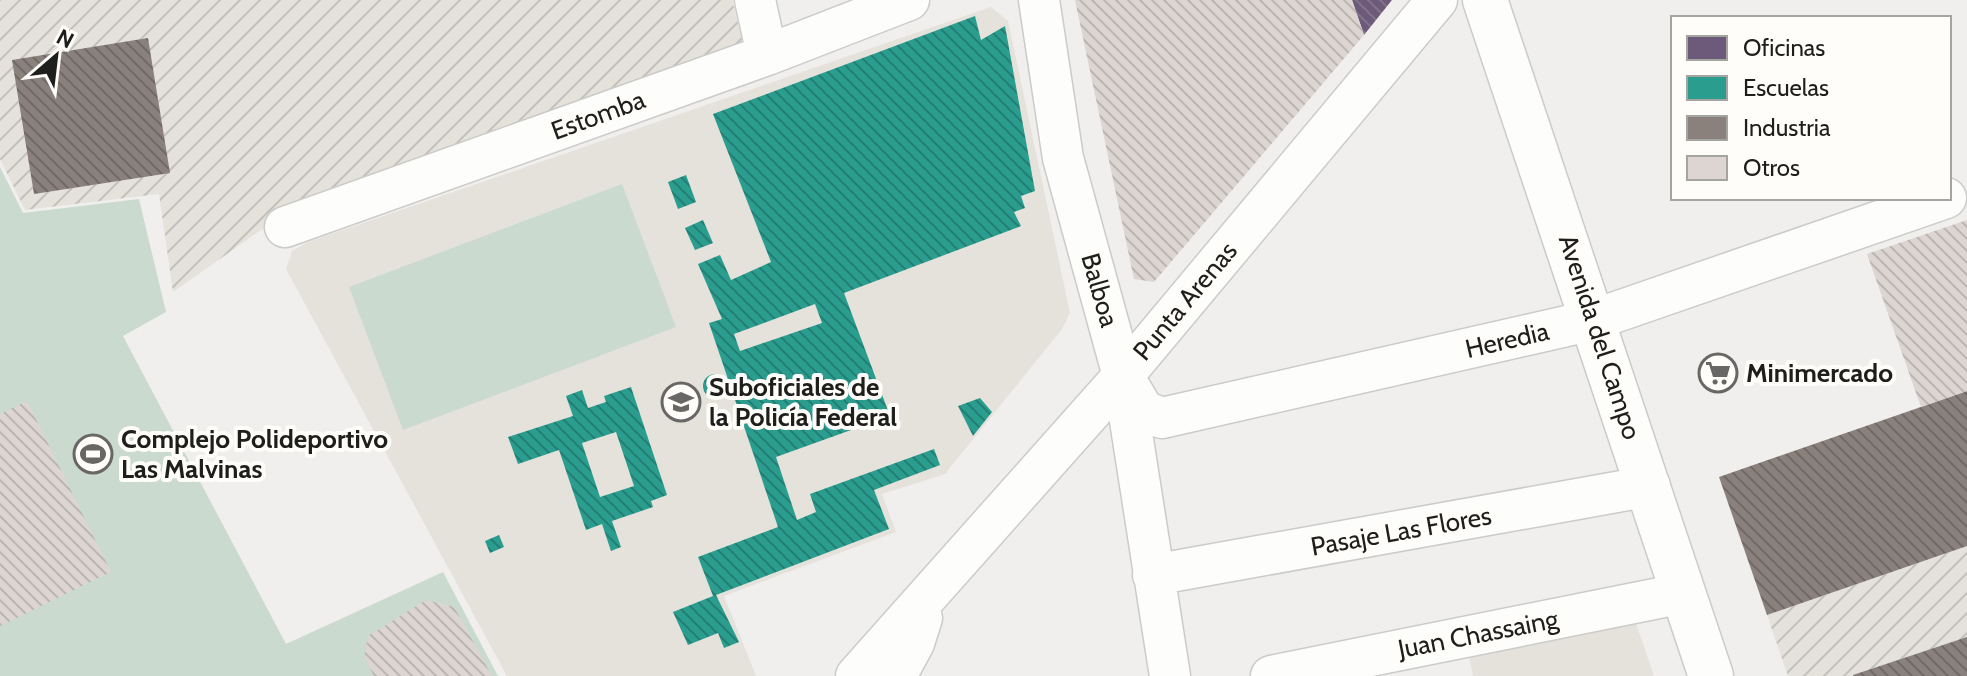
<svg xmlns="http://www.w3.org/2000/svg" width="1967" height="676" font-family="Cabin,sans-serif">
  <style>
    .built { fill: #e4e2db }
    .industrial { fill: url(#industrial-furrows) }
    .grass { fill: #cbdacf }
    .offices { fill: url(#offices-back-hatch) }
    .schools { fill: url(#schools-back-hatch); fill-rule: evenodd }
    .industry { fill: url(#industry-back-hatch) }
    .building { fill: url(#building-back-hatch) }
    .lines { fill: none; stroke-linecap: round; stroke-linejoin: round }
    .minor-casing { stroke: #cbcbc9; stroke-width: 43 }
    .major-casing { stroke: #cbcbc9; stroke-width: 47 }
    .minor { stroke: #fdfdfc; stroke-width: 40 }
    .major { stroke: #fdfdfc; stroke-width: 44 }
    .labels { text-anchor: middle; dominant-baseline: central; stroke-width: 8; stroke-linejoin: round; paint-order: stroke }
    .street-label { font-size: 26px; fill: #1e1e1d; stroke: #fefdf9 }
    .poi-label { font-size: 26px; font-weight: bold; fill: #1e1e1d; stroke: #fefdf9; text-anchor: start }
  </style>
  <defs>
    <pattern id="industrial-furrows" width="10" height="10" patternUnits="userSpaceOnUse" patternTransform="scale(2)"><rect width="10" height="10" fill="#e4e2db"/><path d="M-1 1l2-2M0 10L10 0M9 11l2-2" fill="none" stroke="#c3c1bc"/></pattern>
    <pattern id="offices-back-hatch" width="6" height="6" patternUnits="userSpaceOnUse" patternTransform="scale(2)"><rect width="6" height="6" fill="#6d597a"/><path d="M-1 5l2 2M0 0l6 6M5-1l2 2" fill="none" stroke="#81728a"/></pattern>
    <pattern id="schools-back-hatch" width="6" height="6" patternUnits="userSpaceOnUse" patternTransform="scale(2)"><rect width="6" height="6" fill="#2a9d8f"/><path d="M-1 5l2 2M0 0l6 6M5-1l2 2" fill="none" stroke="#237f74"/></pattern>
    <pattern id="industry-back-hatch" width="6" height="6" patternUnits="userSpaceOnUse" patternTransform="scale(2)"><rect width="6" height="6" fill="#8a817c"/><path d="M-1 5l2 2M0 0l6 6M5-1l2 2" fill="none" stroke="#706965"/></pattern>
    <pattern id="building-back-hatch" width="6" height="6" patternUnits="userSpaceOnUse" patternTransform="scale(2)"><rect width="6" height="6" fill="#dcd5d1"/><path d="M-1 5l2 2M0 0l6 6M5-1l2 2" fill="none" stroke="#bcb6b3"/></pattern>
  </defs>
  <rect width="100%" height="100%" fill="#f0efed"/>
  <path class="built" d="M991 7 1008 21 1070 313 1062 329 945 474 882 494 896 532 724 596 756 676H507L286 269 292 251 308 242Z
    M1631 609 1654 676H1473L1466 640Z"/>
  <path class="industrial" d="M0 0H732L743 44 268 225 173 292 159 194 25 210 0 159Z
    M1967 546V676H1788L1767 615Z"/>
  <path class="grass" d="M0 167 23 213 139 199 166 312 123 336 286 644 443 572 498 676H0Z
    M622 184 676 327 403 430 349 287Z"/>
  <path class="offices" d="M1352 0H1392L1364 35Z"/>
  <path class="schools" d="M975 16 981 40 1005 26 1035 191 1021 196 1025 208 1014 212 1021 226 844 293 890 416 776 457 797 520 816 512 810 494 934 449 940 465 874 490 889 529 716 595 739 642 724 648 718 633 688 645 673 612 713 596 698 557 778 527 709 323 722 319 698 264 720 255 731 280 771 262 713 114ZM815 304 822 323 740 351 734 334Z
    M686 175 696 202 678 209 668 182Z
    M703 220 713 243 695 250 685 228Z
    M703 386a12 12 0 1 1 24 0a12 12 0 1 1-24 0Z
    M631 387 667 495 651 501 653 507 612 521 621 547 611 551 602 524 586 530 559 450 518 464 508 437 573 416 566 396 582 390 588 408 606 402 604 396ZM616 432 634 486 600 497 582 443Z
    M980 398 992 412 973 436 958 406Z
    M499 535 504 547 490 553 485 541Z"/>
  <path class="industry" d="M148 38 170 173 34 194 12 60Z
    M1967 391V546L1767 615 1719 477Z
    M1967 637V676H1853V675Z"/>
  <path class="building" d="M1075 0H1352L1364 35 1154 282 1134 279Z
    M1967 220V391L1921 407 1867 254Z
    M27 401 111 572 0 626V414Z
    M426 600 454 607 492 676H374L364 657 368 636Z"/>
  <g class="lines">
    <g class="minor-casing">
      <path id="minor" d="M755 0 767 55
        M1039 0 1063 158 1123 376 1170 676
        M285 227 767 55 909 0
        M1123 376 1144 411 1162 418 1593 320 1946 198
        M1153 575 1650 486
        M856 676 1123 376 1437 0
        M896 676 914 643 922 618
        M1271 676 1684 593"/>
    </g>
    <g class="major-casing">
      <path id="major" d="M1485 0 1711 676"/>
    </g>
    <use href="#minor" class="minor"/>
    <use href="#major" class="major"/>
  </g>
  <defs>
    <g id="supermarket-ring" transform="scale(2)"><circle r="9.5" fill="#fefdf9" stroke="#686766" stroke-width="1.5"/><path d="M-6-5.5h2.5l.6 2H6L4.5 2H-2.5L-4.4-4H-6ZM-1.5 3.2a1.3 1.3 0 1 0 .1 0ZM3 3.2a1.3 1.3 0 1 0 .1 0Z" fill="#686766"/></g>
    <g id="university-ring" transform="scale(2)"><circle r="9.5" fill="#fefdf9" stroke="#686766" stroke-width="1.5"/><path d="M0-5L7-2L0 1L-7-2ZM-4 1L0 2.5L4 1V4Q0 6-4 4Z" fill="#686766"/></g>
    <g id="stadium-ring" transform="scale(2)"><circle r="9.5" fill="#fefdf9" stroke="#686766" stroke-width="1.5"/><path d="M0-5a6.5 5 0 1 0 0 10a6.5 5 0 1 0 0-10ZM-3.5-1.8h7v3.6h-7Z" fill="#686766"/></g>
  </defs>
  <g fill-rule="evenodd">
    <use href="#supermarket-ring" x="1718" y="373"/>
    <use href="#university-ring" x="681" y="402"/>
    <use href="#stadium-ring" x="93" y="454"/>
  </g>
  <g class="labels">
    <g class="street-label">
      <text transform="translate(598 115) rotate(-20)">Estomba</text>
      <text transform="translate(1100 290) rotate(74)">Balboa</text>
      <text transform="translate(1185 301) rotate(-50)">Punta Arenas</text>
      <text transform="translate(1600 337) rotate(72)">Avenida del Campo</text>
      <text transform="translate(1507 340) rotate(-13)">Heredia</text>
      <text transform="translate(1401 531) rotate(-10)">Pasaje Las Flores</text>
      <text transform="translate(1478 634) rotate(-11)">Juan Chassaing</text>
    </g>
    <g class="poi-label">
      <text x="1746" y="373">Minimercado</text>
      <text x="709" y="387">Suboficiales de<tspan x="709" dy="30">la Policía Federal</tspan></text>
      <text x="121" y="439">Complejo Polideportivo<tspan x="121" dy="30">Las Malvinas</tspan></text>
    </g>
  </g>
  <rect x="1671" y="16" width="280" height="184" fill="#fefdf9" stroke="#a4a4a1" stroke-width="2"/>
  <rect x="1687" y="36" width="40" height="24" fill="#6d597a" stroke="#a4a4a1" stroke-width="2"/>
  <text x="1743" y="56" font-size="24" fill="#1e1e1d">Oficinas</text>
  <rect x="1687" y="76" width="40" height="24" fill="#2a9d8f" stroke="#a4a4a1" stroke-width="2"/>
  <text x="1743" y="96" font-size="24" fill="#1e1e1d">Escuelas</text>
  <rect x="1687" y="116" width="40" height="24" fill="#8a817c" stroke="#a4a4a1" stroke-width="2"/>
  <text x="1743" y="136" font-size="24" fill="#1e1e1d">Industria</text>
  <rect x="1687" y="156" width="40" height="24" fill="#dcd5d1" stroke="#a4a4a1" stroke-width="2"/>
  <text x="1743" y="176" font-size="24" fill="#1e1e1d">Otros</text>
  <g transform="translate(56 56) rotate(28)" stroke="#fefdf9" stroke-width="6" paint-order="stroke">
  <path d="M0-6L14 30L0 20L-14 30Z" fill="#1e1e1d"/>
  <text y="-12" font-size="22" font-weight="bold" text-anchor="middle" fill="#1e1e1d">N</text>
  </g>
</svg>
